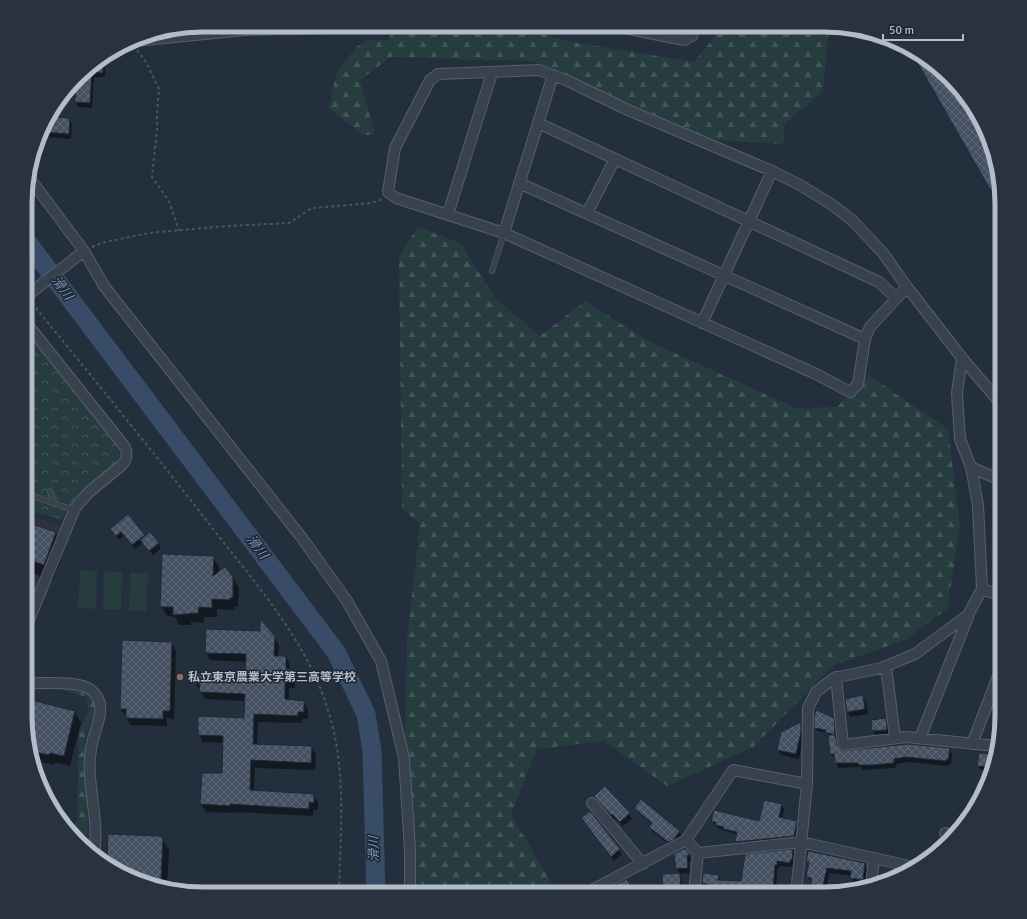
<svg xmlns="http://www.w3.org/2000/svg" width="1027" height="919" font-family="Signika,'Noto Sans JP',sans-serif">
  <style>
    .medical { fill: #32303f }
    .forest { fill: url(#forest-firs) }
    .park { fill: url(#park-crowns) }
    .pitch { fill: #263c3f }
    .shadow { fill: #0007 }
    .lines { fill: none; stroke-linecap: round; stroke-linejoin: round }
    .river { stroke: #394c67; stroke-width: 19 }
    .building { fill: url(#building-cross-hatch); stroke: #1f2835 }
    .service-casing { stroke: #565f6c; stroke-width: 6 }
    .minor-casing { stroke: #565f6c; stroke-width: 12 }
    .path { stroke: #44595c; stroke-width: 2; stroke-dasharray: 3 3; stroke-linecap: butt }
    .service { stroke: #38414e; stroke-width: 5 }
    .minor { stroke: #38414e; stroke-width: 10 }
    .education-dot { fill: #8d6e63; stroke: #1d2633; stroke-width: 1.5 }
    .labels { text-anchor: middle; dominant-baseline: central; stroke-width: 3; stroke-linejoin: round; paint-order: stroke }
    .poi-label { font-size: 12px; font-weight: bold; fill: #b4bcc9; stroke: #1d2633; text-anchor: start }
    .water-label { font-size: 13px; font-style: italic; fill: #7c92b1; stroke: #1d2633 }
    .rim { fill: none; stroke: #b4bcc9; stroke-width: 5 }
  </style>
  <defs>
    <pattern id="forest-firs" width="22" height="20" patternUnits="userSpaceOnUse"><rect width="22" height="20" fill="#263c3f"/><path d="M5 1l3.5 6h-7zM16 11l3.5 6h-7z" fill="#435659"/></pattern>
    <pattern id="park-crowns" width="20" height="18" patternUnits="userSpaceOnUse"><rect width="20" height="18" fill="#263c3f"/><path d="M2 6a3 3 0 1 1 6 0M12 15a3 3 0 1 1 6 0" fill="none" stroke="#435659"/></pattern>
    <pattern id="building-cross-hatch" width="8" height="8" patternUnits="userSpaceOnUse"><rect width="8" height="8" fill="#455162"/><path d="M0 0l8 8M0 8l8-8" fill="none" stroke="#5d6877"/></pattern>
  </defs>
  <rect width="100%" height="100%" fill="#242f3e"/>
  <path class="medical" d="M27 515 60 526 26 614Z"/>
  <path class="forest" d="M396 25H514L566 41 694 62 724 25H829L823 91 785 124 783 144 712 140 532 61 391 57 360 80 375 135H363L329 108 336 74 356 47 369 40H388Z
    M418 226 461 244 495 298 540 336 585 301 650 342 796 408 837 407 868 375 948 429 960 527 947 609 905 640 834 665 753 747 667 786 604 741 537 749 511 815 558 894H405V735L407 640 420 524 402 508 399 257Z
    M63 687 79 688 95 699V710L85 740 88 824 87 846 70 834 77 821 79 731 88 712 87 697 62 690Z"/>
  <path class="park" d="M27 332 121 451 118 460 114 465 75 498 61 520 27 509Z"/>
  <path class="pitch" d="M80 570 97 571 96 609 78 608Z
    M104 571 122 572 121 610 103 609Z
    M130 573H148L146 611H129Z"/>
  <path class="shadow" d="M655 25H695L689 36 657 32Z
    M182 29V31H165Z
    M99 61H102L105 66V77H94L92 108 78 107 76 102 77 80 86 69Z
    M958 85 988 135 1002 191Z
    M47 118 69 119 72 124 71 139 43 137 41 134Z
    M26 523 56 533 65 549 53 580 26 571Z
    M111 529 144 535 158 543 161 548 153 555 143 543 135 549 124 536 119 540Z
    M213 557 219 567V573L233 577 239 588 238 607H235V610L217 609V617H204V623L191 622V625H179L175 617 167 616 161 606Z
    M274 637 279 645 278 657H286L290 665V670L295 678V688H289V701L304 702 308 710V719H302V723L258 722 257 745 311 747 316 755 315 770 255 768 254 791 314 795 318 803V810H313V816L234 812V813L206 812 201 804 203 774H223L224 743 203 742 199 734 245 719V701L205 699 195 683 246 676 247 662 210 660 206 652Z
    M172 643 176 651 174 719 167 718V726L131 725 121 709Z
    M863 696 866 701 868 714 850 717 848 712Z
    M26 701 75 712 81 723 70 766 55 762V765L36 761 32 757 25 727Z
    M833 719 835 723 839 750 843 752 949 749 952 754 951 764H948V766L909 762 896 764V768L862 770 861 767 838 768 835 759 831 754 830 736 827 733 817 731 815 727Z
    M885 719 888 724 890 734 876 736 873 731Z
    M801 724 804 728 803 738 799 759 781 755 778 750Z
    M980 754 994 755 991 771 981 770 978 766Z
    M595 796 629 814 632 819 623 826 615 818 614 820Z
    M642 801 679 832 682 836 675 844 671 846 652 831 650 827 652 824 638 812 635 808Z
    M781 805 784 809 782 819 796 822 799 827 797 840 739 847 736 842 738 835 719 829 712 821 760 822Z
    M585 823 619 850 622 854 614 861Z
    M109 835 162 839 169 850 167 887 135 880 108 861Z
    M793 850 795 855V865L793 864 792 867 779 866V869H777L776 893 784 894H701L704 874 718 876 721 881 742 882Z
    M686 851 692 859 689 862 690 873 680 874 677 869Z
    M807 861 864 864 867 869 866 884 854 883 852 876 829 873 826 889 829 894H813L812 882 807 877 809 866Z
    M679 874 682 879V894H666L664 889Z
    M626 881 633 893 620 894Z"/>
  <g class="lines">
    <path class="river" d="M28 243 336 652 366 714 372 751 376 894"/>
  </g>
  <path class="building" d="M646 25H689L687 31 683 33Z
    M909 48 958 85 988 135 1002 191V210Z
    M103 59V73L92 72 90 103 75 102 76 81 86 69Z
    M48 117 70 118 69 134 42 132Z
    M128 514 145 535 132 545 121 532 116 536 110 529Z
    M26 522 56 532 44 565 26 559Z
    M150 532 159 543 149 551 140 540Z
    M162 554 214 556 213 576 225 567 233 577V598H230V600L212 599V608L199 607 198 613 173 615V607H160Z
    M260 619 275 636 274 656H286V669H291V681H285V699L304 701V712H298V716L254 714 253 744 312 746 311 763 251 760 250 790 314 794V803L309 802V809L230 804V806L200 804 202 773H222L223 736 198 735V716L244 718 245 694 199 692 200 684 194 683 195 673 245 675 246 654 205 653 206 629 260 631Z
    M122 640 172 642 170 711H163V719L126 718V709H120Z
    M863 695 865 709 847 712 845 699Z
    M27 699 75 711 64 756 50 753 49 755 31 751 25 727Z
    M817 710 834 718 835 735 825 732 826 730 814 728V715Z
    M886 718 887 730 872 731 871 720Z
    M801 722V732L796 754 777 750 781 732Z
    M828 735H835L837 746 841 751 908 744 950 748 948 760 946 759V761L906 757 894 759V763L872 765H859L858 763H835L834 754H830Z
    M979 753 994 754 992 767 977 766Z
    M605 786 630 813 620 822 612 814 611 815 594 796Z
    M641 799 680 831 673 840 668 842 649 827 652 823 634 808Z
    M764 800 782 804 779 817 797 821 794 836 735 842 737 832 723 829 724 827 715 825 716 822H711L714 810 759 821Z
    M590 811 620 849 611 857 581 818Z
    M108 834 159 836 163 838 161 882 135 880 107 860Z
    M683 849H686L690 854 687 856 688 868 676 869 674 854Z
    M793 849 792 860H790V863L777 861V865H775L773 891 744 889V894H707L708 884 702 883 703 873 719 875 718 880 741 881 745 854Z
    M808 851 865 863 863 880 850 878 851 871 827 868 821 894H812L811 878 806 877 809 862H806Z
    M680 873 681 894H668V889H663L662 874Z
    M627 879 631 887 628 889 630 894H619L615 885Z"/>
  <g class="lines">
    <g class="service-casing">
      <path id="service" d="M492 271 504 233
        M50 491 54 504
        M27 494 74 510"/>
    </g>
    <g class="minor-casing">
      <path id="minor" d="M609 25 684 40 692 36 696 25
        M135 41 245 30 378 27V25
        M538 123 879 282 896 298
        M28 176 84 251 104 286 302 538 347 601 381 661 404 758 410 849V894
        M519 183 865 339
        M587 213 615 159
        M448 214 492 73
        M504 233 553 75
        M907 287 870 327 865 339 858 384 850 392 816 374 504 233 396 198 388 192 395 148 430 80 438 74 539 70 568 81 628 110 772 171 800 185 831 204 852 220 883 253 907 287 962 358 1002 405
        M28 295 84 251
        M702 323 772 171
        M971 467 1002 481
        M982 589 1002 596
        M26 627 75 508 89 492 122 465C127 459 128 454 125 447L28 325
        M886 666 895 738
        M836 677 843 745 906 737 996 746
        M26 683C42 684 80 680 91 690 111 705 93 730 91 749 87 774 93 797 95 822 96 832 95 842 95 852
        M920 738 968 617
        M972 744 1002 666
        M592 803 643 864
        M945 833 952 835
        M686 840 698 853 694 894
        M698 853 801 842 914 867
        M871 885 874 858
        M594 889 686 840 733 770 807 784
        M796 894 807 784 808 708 816 692 834 678 881 668 915 654 968 615 982 589 978 505 971 467 960 439 957 393 962 358"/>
    </g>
    <path class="path" d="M137 50 146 62 159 89 157 115V129L152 177 169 201 179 231
      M92 247 101 243 149 233 227 226 289 223 312 208 372 203 382 199
      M32 303C92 377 152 450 210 525 260 590 313 646 333 728 346 782 340 839 339 894
      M27 426C33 405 32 385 27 364"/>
    <use href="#service" class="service"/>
    <use href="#minor" class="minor"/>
  </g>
  <circle class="education-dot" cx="180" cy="677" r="4"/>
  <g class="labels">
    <g class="poi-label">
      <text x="188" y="677">私立東京農業大学第三高等学校</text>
    </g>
    <g class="water-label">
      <text transform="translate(62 288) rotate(53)">滑川</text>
      <text transform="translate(257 547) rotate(53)">滑川</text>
      <text transform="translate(374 849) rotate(-91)">滑川</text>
    </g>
  </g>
  <path d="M0 0H1027V919H0ZM203 32H824A171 171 0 0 1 995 203V716A171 171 0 0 1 824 887H203A171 171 0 0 1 32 716V203A171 171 0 0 1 203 32Z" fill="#29323f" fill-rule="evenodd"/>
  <path class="rim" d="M203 32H824A171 171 0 0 1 995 203V716A171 171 0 0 1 824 887H203A171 171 0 0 1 32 716V203A171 171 0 0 1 203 32Z"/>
  <path d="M883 34v6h80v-6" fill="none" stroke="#b4bcc9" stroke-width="2"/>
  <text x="889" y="34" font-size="12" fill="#b4bcc9" stroke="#1d2633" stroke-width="3" paint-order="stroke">50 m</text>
</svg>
